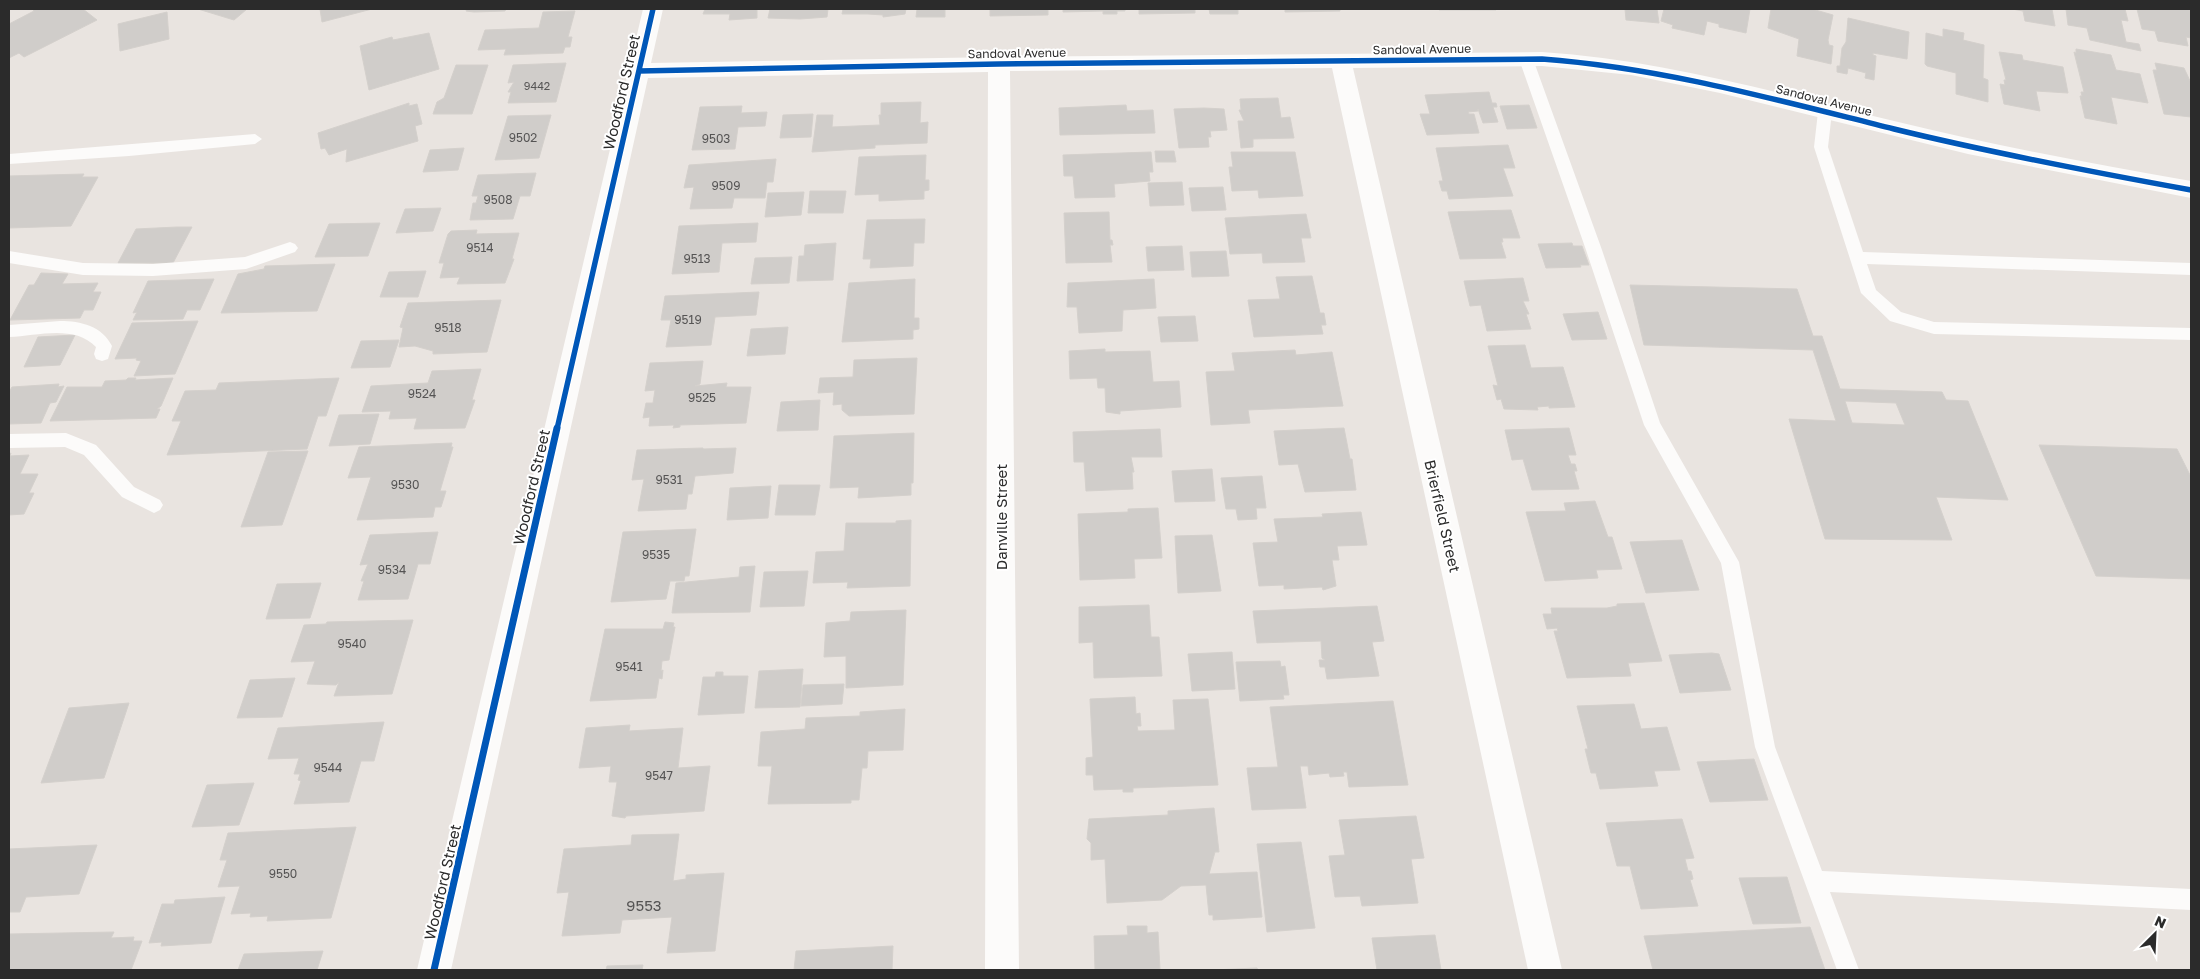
<svg xmlns="http://www.w3.org/2000/svg" width="2200" height="979" font-family="'Golos Text',sans-serif">
  <style>
    .building { fill: #d0cdca; stroke: #d4d0cc; fill-rule: evenodd }
    .lines { fill: none; stroke-linecap: round; stroke-linejoin: round }
    .lane { fill: #fcfbfa; fill-rule: evenodd }
    .street { fill: #fcfbfa; fill-rule: evenodd }
    .cycleway-far1-casing { stroke: #fff; stroke-width: 8 }
    .cycleway-casing { stroke: #fff; stroke-width: 10 }
    .cycleway-far1 { stroke: #0057b8; stroke-width: 5.5 }
    .cycleway { stroke: #0057b8; stroke-width: 7 }
    .labels { text-anchor: middle; dominant-baseline: central; stroke-width: 4; stroke-linejoin: round; paint-order: stroke }
    .far-number-label { font-size: 11px; fill: #555454 }
    .far-street-label { font-size: 12px; fill: #2b2b2b; stroke: #fff }
    .number-label { font-size: 12px; fill: #555454 }
    .street-label { font-size: 15px; fill: #2b2b2b; stroke: #fff }
    .near-number-label { font-size: 15px; fill: #555454 }
  </style>
  <rect width="100%" height="100%" fill="#e9e4e0"/>
  <path class="building" d="M32 9H83L97 20 24 57 19 53 9 58V24L34 11Z
    M198 9H247L234 20Z
    M320 9H372L322 22Z
    M467 9H506L505 11 474 12 466 11Z
    M705 9H757V18L729 20 730 14H703Z
    M770 9H828L827 17 800 19 768 18Z
    M843 9H906L905 14 883 17V15L868 14H842Z
    M917 9H945V17H916Z
    M990 9H1048V15L990 16Z
    M1063 9H1125V11H1117V14H1103V11L1063 12Z
    M1139 9H1195V13L1139 14Z
    M1209 9H1238V14H1210Z
    M1285 9H1340V11L1285 12Z
    M1439 9H1496V10H1439Z
    M1625 9H1657L1659 23 1626 20Z
    M1664 9H1750L1746 33 1719 27V24L1707 21 1704 35 1672 28 1673 25 1661 21Z
    M1771 9H1812L1833 15 1828 40 1829 45 1833 46 1831 64 1797 56 1799 39 1768 28Z
    M2012 9H2052L2055 26 2025 21 2023 11Z
    M2066 9H2125L2128 21 2121 20 2126 42 2139 44 2141 51 2090 40 2087 28 2068 25Z
    M2137 9H2191V38L2186 37 2188 46 2158 41 2155 31 2142 29Z
    M575 11 568 37H572L570 47H565L563 53 504 55 506 49 478 50 485 30 539 28 543 12Z
    M167 12 169 39 120 51 118 24Z
    M1848 18 1909 32 1907 59 1873 53V55L1876 56 1874 80 1865 78 1866 73 1848 68 1847 74 1837 72V66H1840L1842 48 1846 42Z
    M1943 29 1964 33 1963 40 1984 45 1983 78 1988 80V102L1956 94V73L1927 66 1925 64 1926 33 1943 37Z
    M429 33 439 69 369 90 360 46 392 37 393 40Z
    M2076 49 2111 55 2116 70 2140 74 2148 103 2111 97 2117 124 2085 118 2080 96H2082L2081 92H2084L2074 52 2076 53Z
    M1999 52 2022 55 2023 60 2063 67 2068 93 2036 91 2040 111 2004 104 2000 84 2005 85 2004 80H2006Z
    M566 63 556 102 508 103 511 92H508L514 82 508 83 513 65Z
    M2155 63 2184 68 2191 83V117L2164 114 2153 70H2157Z
    M456 65H488L472 114H433L437 102 444 98Z
    M1489 92 1492 103H1496L1497 107H1493L1498 122 1483 123 1478 109V111L1468 112 1469 114H1474L1479 133 1427 135 1420 114H1430L1425 95Z
    M1278 98 1281 118 1290 117 1294 138 1253 139V147L1241 148 1238 121H1244L1239 110H1241L1240 99Z
    M921 102 920 123 928 122 927 143 875 145V148L812 152 817 115H833L832 127 880 125 879 115H881V103Z
    M409 103V106L417 104 422 124 415 126 418 141 346 162 347 149 329 155 325 148 321 149 318 133Z
    M1126 105 1127 111 1153 110 1155 133 1060 135 1059 108Z
    M1529 105 1537 128 1507 129 1500 106Z
    M742 106 741 113 767 112 765 126 738 127 735 149 692 150 700 107Z
    M1204 108 1224 109 1227 130 1210 131 1211 137H1208L1209 147 1179 148 1174 109Z
    M813 114 811 137 780 138 783 115Z
    M551 115 539 158 495 160 508 116Z
    M1508 145 1515 168H1503L1513 196 1449 199 1447 191H1442L1439 181H1443L1436 148Z
    M464 148 458 170 423 172 430 150Z
    M1155 151H1174L1176 162H1156Z
    M1151 152 1153 172H1149L1150 181 1114 184 1115 197 1075 198 1073 176H1064L1063 155Z
    M1231 152H1295L1303 196 1259 198 1258 190 1232 191 1229 167H1233Z
    M926 155 925 180H929V190L924 191V199L879 201V194L855 195 859 157Z
    M776 159 773 182H767L765 198H734L732 208 690 209 694 187 684 188 689 165Z
    M536 173 530 196H520L513 219 470 220 473 203H476L478 196H472L478 175Z
    M84 174 82 177H98L71 226 9 228V176Z
    M1182 182 1184 205 1150 206 1148 183Z
    M1223 187 1226 210 1192 211 1189 188Z
    M810 191H846L843 213H808Z
    M804 192 801 215 765 217 768 193Z
    M441 208 433 231 396 233 405 209Z
    M1511 210 1520 238H1502L1503 242H1501L1506 258 1460 259 1448 212Z
    M1109 212 1110 240H1112L1113 245H1110L1112 262 1066 263 1064 213Z
    M1306 214 1311 238H1301L1305 262 1263 263 1262 253 1230 254 1225 218Z
    M925 219 924 243H914L913 266 870 268 871 259H863L867 220Z
    M380 223 368 256 315 257 329 224Z
    M758 223 756 242 722 243 719 272 672 274 679 226Z
    M177 227H192L173 263H118L136 229Z
    M477 230 476 234 519 233 512 259H514L505 283 457 284 460 277 440 278 444 263H439L448 234 451 231Z
    M836 243 833 280 797 281 799 256H804L805 245Z
    M1572 243 1573 246H1582L1589 265H1580L1581 267 1546 268 1538 244Z
    M1182 246 1184 270 1148 271 1146 247Z
    M1226 251 1229 276 1192 277 1190 252Z
    M792 257 789 283 751 284 755 258Z
    M335 264 317 311 221 313 238 274 264 269 265 266Z
    M426 271 418 297H380L389 272Z
    M41 273 68 274 62 284 98 283 93 292H101L93 310H84L80 318 10 320 29 285H34Z
    M1312 276 1320 313H1324L1326 325H1321L1323 334 1254 337 1248 300 1280 299 1276 277Z
    M1523 278 1529 301H1523L1529 314H1526L1531 329 1487 331 1481 305 1470 306 1464 281Z
    M214 279 200 310H187L183 319 133 320 137 312 133 313 148 281Z
    M915 279 914 318H919V329L913 330V339L842 342 849 283Z
    M1154 279 1156 308 1123 310 1122 331 1079 333 1077 307H1067L1068 283Z
    M1630 285 1797 289 1813 336H1822L1840 389 1942 392 1946 400 1968 401 2008 500 1936 497 1952 540 1825 539 1789 419 1836 421 1813 350 1644 345ZM1845 401 1896 403 1905 425 1852 423Z
    M759 292 756 315 715 317 711 345 666 347 671 320H661L665 296Z
    M501 300 487 352 433 354V351L415 346 399 347 403 328 400 327 408 303Z
    M1598 312 1607 339 1572 340 1563 314Z
    M1195 316 1198 341 1161 342 1158 317Z
    M198 321 175 374 134 376 141 361 136 360 137 358 115 359 132 323Z
    M788 327 785 354 747 356 751 329Z
    M75 335 60 365 24 367 38 337Z
    M399 340 390 367 351 368 361 341Z
    M1525 345 1531 368 1563 367 1575 407 1549 408V406L1537 407 1538 410 1504 409 1501 399 1497 400 1493 385 1498 386 1488 346Z
    M1105 349V352L1150 351 1153 382 1179 381 1181 407 1120 411V414L1106 412 1105 388H1098L1097 378 1070 379 1069 351Z
    M1295 350 1296 355 1332 352 1343 406 1248 410 1250 423 1211 425 1206 372 1235 371 1232 353Z
    M917 358 914 414 849 416 842 410V404L833 405 834 392 818 393 820 378 853 377 854 360Z
    M703 361 700 384 695 386 727 383 726 387H751L746 423 680 425V427L673 428 674 425 649 426 650 417 643 418 646 403H653L655 390 645 391 650 363Z
    M481 369 472 400H475L465 428 414 429 417 418 389 419 391 411 362 412 371 386 428 383 432 371Z
    M128 378H136L135 380 173 378 161 406 157 409H160L156 418 50 421 67 387H102L105 381 126 380Z
    M339 378 326 416H318L307 449 167 455 181 421H172L185 391 216 390 219 383Z
    M59 384 58 387 64 386 56 402 50 403 41 423 9 424V392L12 387Z
    M820 400 818 430 777 431 781 402Z
    M379 414 370 444 329 446 339 415Z
    M1344 428 1350 459H1352L1356 490 1305 492 1298 464 1279 465 1274 431Z
    M1569 428 1576 455H1568L1571 464H1575L1577 471H1574L1579 489 1532 490 1523 459 1512 460 1505 430Z
    M1160 429 1162 457H1131L1134 472H1132L1133 489 1086 491 1084 462H1074L1073 432Z
    M914 433 913 483H911V495L858 498 859 487 830 488 834 436Z
    M452 443 451 447H453L440 491H446L441 507H435L433 517 357 520 371 477 348 478 359 447Z
    M2039 445 2177 449 2191 477V579L2096 576Z
    M703 448V449L736 448 733 473 695 476 692 494H688L686 509 638 511 644 479 632 480 637 450Z
    M308 451 282 525 241 527 268 452Z
    M11 453 10 456 29 455 20 474H38L29 493H34L24 514 9 515V454Z
    M1212 469 1215 501 1175 502 1172 471Z
    M1262 476 1266 508H1256L1257 519 1238 520 1236 509H1226L1221 478Z
    M779 485H820L815 515H775Z
    M771 486 768 518 727 520 730 488Z
    M1595 501 1608 537H1612L1622 569 1596 570 1598 578 1545 581 1526 512 1566 511 1564 503Z
    M1158 508 1162 558 1134 559 1135 578 1080 580 1078 514 1128 512V509Z
    M1361 512 1367 545 1337 546 1339 560H1332L1336 586 1323 590 1322 587 1284 589V585L1259 586 1253 543 1278 542 1274 519 1323 517 1322 514Z
    M911 520 910 586 847 588 848 582 813 583 816 552 844 551 846 523H896V521Z
    M696 529 689 576H685L684 581H670L666 599 611 602 623 532Z
    M438 532 430 564H418L408 599 358 600 364 581H361L368 564 360 565 370 535Z
    M1212 535 1221 591 1178 593 1175 536Z
    M1682 540 1699 590 1646 593 1630 542Z
    M755 566 750 612 672 613 676 583 739 577 740 567Z
    M808 571 804 606 760 607 764 572Z
    M321 583 310 618 266 619 277 584Z
    M1644 603 1662 661 1628 663 1631 676 1567 678 1554 631H1558L1557 628 1547 629 1543 614H1552L1551 608H1607L1617 606V604Z
    M1149 605 1151 637H1159L1162 676 1094 678 1093 642 1079 643V607Z
    M1377 606 1384 641 1372 642 1379 676 1327 679 1325 667H1320L1319 660H1325L1322 658 1321 641 1257 643 1253 611Z
    M906 610 903 685 846 688V656L824 657 826 623 850 621 851 612Z
    M413 620 392 694 334 696 339 682 336 685 307 684 315 661 291 662 304 625 326 624 327 622Z
    M665 622 674 623 673 627H675L669 660 662 661 661 671 663 670 662 679 659 678 656 698 590 701 605 629H663Z
    M1232 652 1235 689 1192 691 1188 654Z
    M1712 653 1719 654 1731 690 1680 693 1669 655Z
    M1280 661 1281 667 1285 666 1289 695H1283L1284 699 1240 701 1236 662Z
    M803 669 800 707 755 708 759 671Z
    M716 672H723V676H748L744 713 698 715 703 677H715Z
    M295 678 282 717 237 718 250 680Z
    M844 684 842 704 801 706 803 685Z
    M1135 697 1136 714 1140 713 1141 726H1137L1138 731 1175 730 1173 700 1208 699 1218 785 1133 788V792H1123V789L1094 790 1093 775H1086V758L1093 757 1090 699Z
    M1393 701 1408 785 1349 787 1347 772H1343L1344 776 1330 777 1329 773 1309 775 1308 766H1300L1306 808 1252 810 1247 768 1278 767 1270 707Z
    M129 703 104 778 41 783 69 708Z
    M1634 704 1641 729 1667 727 1680 770 1654 771 1658 786 1600 789 1596 773H1591L1585 749H1588L1577 706Z
    M905 709 903 750 868 751 867 768H862L859 800H851V803L768 804 772 766H758L761 732 805 729 806 718 860 716V712Z
    M384 722 374 761H361L349 802 294 804 301 781 298 780 300 774H294L299 758 268 759 278 728Z
    M630 725 629 731 683 728 678 768 710 766 704 811 626 816 625 818 612 816 617 782H609L611 766 579 768 586 728Z
    M1754 759 1768 800 1710 802 1697 762Z
    M254 783 239 825 192 827 207 785Z
    M1214 808 1219 852H1215L1209 874 1257 872 1262 917 1213 920V915H1209L1206 885 1181 886 1162 900 1107 903 1105 859 1091 860V843L1087 839 1089 819 1168 815V811Z
    M1416 816 1424 858 1411 859 1418 903 1362 906 1360 896 1335 897 1329 856 1345 855 1339 820Z
    M1682 819 1694 858 1685 859 1688 871H1691L1693 879 1690 880 1698 906 1641 909 1630 866H1617L1606 823Z
    M356 827 331 918 267 921 268 916 250 917 251 913 231 914 240 886 218 887 227 860H220L228 833Z
    M679 834 673 881 686 879V875L724 873 715 951 667 953 672 917 622 920 620 933 562 936 569 892 557 893 564 849 631 845 632 835Z
    M1301 842 1315 928 1267 932 1257 844Z
    M97 845 79 894 26 897 20 912H9V849Z
    M1787 877 1801 923 1753 924 1739 878Z
    M225 897 211 943 161 946 162 942 149 943 162 904H174L175 900Z
    M1127 926H1147V933L1158 932 1160 970H1095L1094 936 1128 935Z
    M1810 927 1825 970H1653L1644 936Z
    M114 932 111 938 134 937 133 941H142L131 970H9V934Z
    M1435 935 1441 970H1377L1372 938Z
    M893 946 892 970H794L796 951Z
    M323 951 317 970H238L244 954Z
    M643 965 642 970H606L607 966Z
    M1257 968 1258 970H1213Z"/>
  <g class="lines">
    <path class="lane" d="M1526 54 1533 59 1602 250 1660 423 1739 562 1775 747 1822 871 2191 889V910L1830 892 1859 970H1837L1755 747 1721 563 1644 425 1586 250 1519 59Z
      M1825 107 1832 112 1828 147 1863 252 2191 263V275L1867 264 1876 290 1901 312 1934 322 2191 328V340L1934 334 1890 321 1861 293 1814 147 1818 112Z
      M255 134 262 139 255 144 129 156 9 164V154Z
      M290 242 295 244 298 248 295 252 246 269 153 276 83 275 9 263V251L83 263 153 264 245 257Z
      M60 321C81 321 102 326 112 346L108 359 102 361 96 359 94 354 96 347C74 324 37 336 9 337V325Z
      M66 433 96 445 134 487 160 500 163 505 160 510 154 513 122 497 84 455 65 447 9 448V434Z"/>
    <path class="street" d="M643 9H663L651 63 999 57 1542 52C1663 60 1777 93 1894 121 1992 145 2092 164 2191 181V198L1968 154 1720 93 1631 75 1542 66 1353 68 1562 970H1528L1332 68 1010 71 1019 970H985L988 72 648 78 451 970H417Z"/>
    <g class="cycleway-far1-casing">
      <path id="cycleway-far1" d="M639 71 999 64 1542 59C1663 68 1777 100 1894 129 1992 153 2092 172 2191 190
        M557 429 653 9"/>
    </g>
    <g class="cycleway-casing">
      <path id="cycleway" d="M434 970 557 428"/>
    </g>
    <use href="#cycleway-far1" class="cycleway-far1"/>
    <use href="#cycleway" class="cycleway"/>
  </g>
  <g class="labels">
    <g class="far-number-label">
      <text x="537" y="85">9442</text>
    </g>
    <g class="far-street-label">
      <text transform="translate(1422 49) rotate(-1)">Sandoval Avenue</text>
      <text transform="translate(1017 53) rotate(-1)">Sandoval Avenue</text>
      <text transform="translate(1824 100) rotate(14)">Sandoval Avenue</text>
    </g>
    <g class="number-label">
      <text x="523" y="137">9502</text>
      <text x="716" y="138">9503</text>
      <text x="726" y="185">9509</text>
      <text x="498" y="199">9508</text>
      <text x="480" y="247">9514</text>
      <text x="697" y="258">9513</text>
      <text x="688" y="319">9519</text>
      <text x="448" y="327">9518</text>
      <text x="422" y="393">9524</text>
      <text x="702" y="397">9525</text>
      <text x="669" y="479">9531</text>
      <text x="405" y="484">9530</text>
      <text x="656" y="554">9535</text>
      <text x="392" y="569">9534</text>
      <text x="352" y="643">9540</text>
      <text x="629" y="666">9541</text>
      <text x="328" y="767">9544</text>
      <text x="659" y="775">9547</text>
      <text x="283" y="873">9550</text>
    </g>
    <g class="street-label">
      <text transform="translate(621 92) rotate(-77)">Woodford Street</text>
      <text transform="translate(531 487) rotate(-77)">Woodford Street</text>
      <text transform="translate(1443 516) rotate(77)">Brierfield Street</text>
      <text transform="translate(1001 517) rotate(-90)">Danville Street</text>
      <text transform="translate(442 882) rotate(-77)">Woodford Street</text>
    </g>
    <g class="near-number-label">
      <text x="644" y="905">9553</text>
    </g>
  </g>
  <rect width="2200" height="979" fill="none" stroke="#2b2b2b" stroke-width="20"/>
  <g transform="translate(2155 934) rotate(24)" stroke="#ffffff" stroke-width="4" paint-order="stroke">
  <path d="M0-4L9 19L0 12L-9 19Z" fill="#2b2b2b"/>
  <text y="-8" font-size="14" font-weight="bold" text-anchor="middle" fill="#2b2b2b">N</text>
  </g>
</svg>
